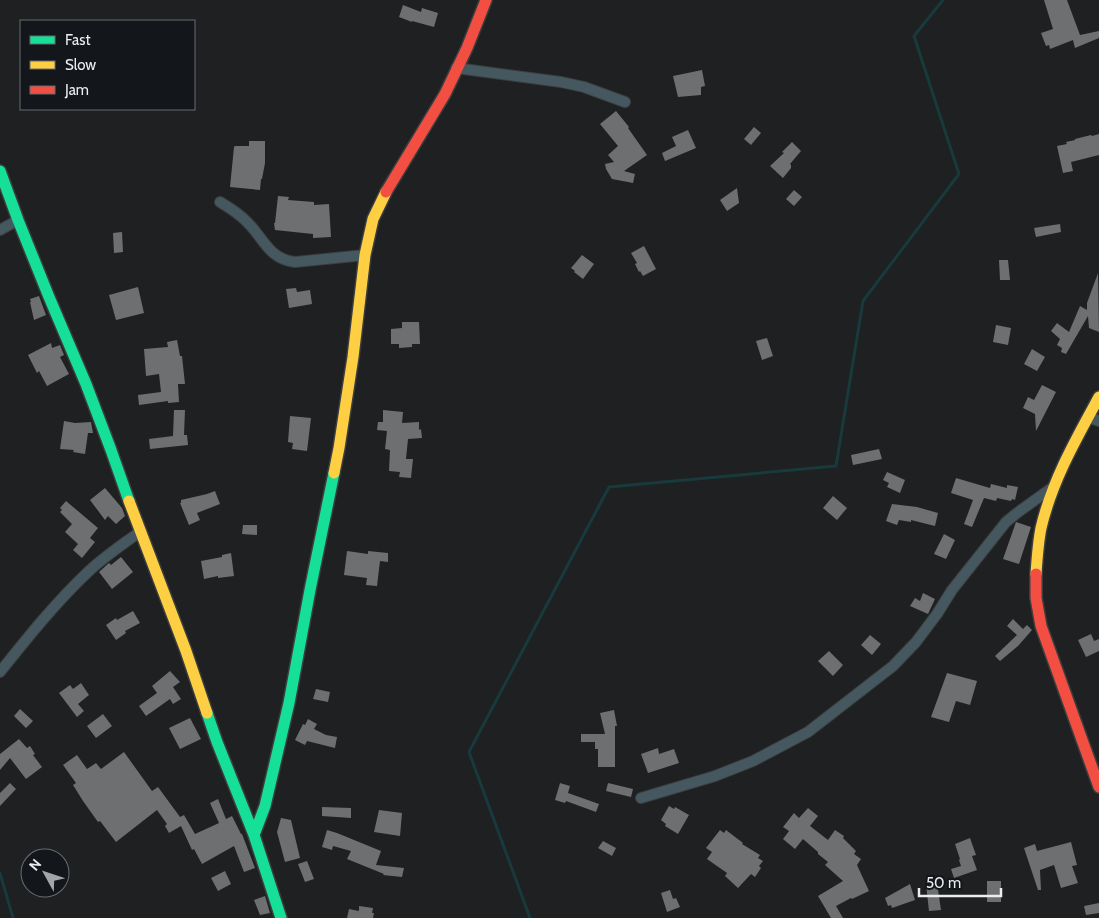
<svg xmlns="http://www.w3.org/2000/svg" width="1099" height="918" font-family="Cabin,sans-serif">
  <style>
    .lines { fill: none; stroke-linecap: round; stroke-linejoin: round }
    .stream { stroke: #183a3c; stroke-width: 3 }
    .building { fill: #6e6f71 }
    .street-casing { stroke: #3c3d3e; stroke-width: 12 }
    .fast-casing { stroke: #3c3d3e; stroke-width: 14 }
    .slow-casing { stroke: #3c3d3e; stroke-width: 14 }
    .jam-casing { stroke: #3c3d3e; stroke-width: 14 }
    .street { stroke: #45585f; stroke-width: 10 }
    .fast { stroke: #16e098; stroke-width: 11 }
    .slow { stroke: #ffcf43; stroke-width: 11 }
    .jam { stroke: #f24e42; stroke-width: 11 }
  </style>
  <rect width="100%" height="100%" fill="#1e2022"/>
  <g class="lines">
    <path class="stream" d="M0 873 13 918
      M530 918 469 752 609 487 836 466 863 301 959 174 914 36 943 0"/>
  </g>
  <path class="building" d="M1044 0H1067L1080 35 1099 31V38L1075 48 1073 40 1050 49 1049 45 1046 46 1041 33 1053 29Z
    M403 5 421 12 422 8 438 13 434 27 412 21V22L399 17Z
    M702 70 705 86 701 87V95L678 97 673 76Z
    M616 111 629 127 628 128 647 155 624 171 635 174 633 183 612 179 606 169 605 164 614 162 608 155 618 146 600 124Z
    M754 127 761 133 751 145 744 139Z
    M688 130 696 148 665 161 662 153 676 146 672 137Z
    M1099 134V155L1071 162 1073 171 1063 173 1057 146 1067 144 1066 142 1075 140V139L1091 135 1092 136Z
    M249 141H265V163L262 179H261L260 190 230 187 234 147 235 146H249Z
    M792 142 801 151 790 164 791 165V168L783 178 770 166 784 153 782 152Z
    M737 188 739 203 727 211 720 200Z
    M794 190 802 197 794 206 786 199Z
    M278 196 289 197 288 200 314 202V205L329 204 331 237 313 238V234L275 230 274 223H275Z
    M1060 224 1061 232 1036 237 1034 228Z
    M122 232 123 252 114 253 113 233Z
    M644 246 656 269 643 276 640 271 639 272 635 264 637 263 631 253Z
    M582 255 594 264 583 279 574 272 575 271 571 268Z
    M999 260H1008L1010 280H1000Z
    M1098 273 1099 332 1089 328 1088 316 1066 354 1061 352 1062 348 1057 345 1060 339 1051 331 1057 323 1069 332 1080 306 1087 310V303Z
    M138 287 144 313 116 320 109 295Z
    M296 288 297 292 310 290 312 304 289 308 286 289Z
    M39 296 46 315 34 320 30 302H31L30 299Z
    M402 322H419L420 344H412V347L399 348V344H391V329L402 328Z
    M996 325 1011 328 1008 345 993 342Z
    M767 338 773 356 762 360 756 341Z
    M177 340 180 356H182L185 384H178L179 402 168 403V401L139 405 138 395 161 392 159 374 146 376 144 349 168 347 167 342Z
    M51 343 52 348 60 345 64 355 60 357 69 374 47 386 39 371 37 373 28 355Z
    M1032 349 1045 357 1037 371 1024 364Z
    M1042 385 1056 392 1036 431 1035 414 1023 408 1028 397 1034 400Z
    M174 410H185L184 435H187L188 445 150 449 149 439 173 436Z
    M383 410 403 412 402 423 419 422V430L421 429 422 438 408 439 406 459H413L411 478 399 477 400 472 389 471 390 450 385 449 387 431 377 430 378 422H383Z
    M290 416 311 418 307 451 292 449 293 443 288 442Z
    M64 421 75 423 91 422 93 433H88L85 454 73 452 74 450 60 449Z
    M879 449 882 459 853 465 851 455Z
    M887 472 905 480 900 493 887 487 889 483 883 480Z
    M956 478 990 488 991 484 1007 488V485L1018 487 1015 500 1012 499 1011 501 997 498 996 501 984 498 972 527 964 524 973 500 951 493Z
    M105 488 122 508 125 516 116 524 108 516 105 520 90 500Z
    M215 491 220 504 197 513 200 520 189 525 180 503H181V500L207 494Z
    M833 496 847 508 837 520 823 508Z
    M66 501 98 528 90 538 95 542 82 558 73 550 78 544 65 532 72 524 60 512 62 510 60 508Z
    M892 504 917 507 938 513 935 526 911 520V522L899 520 897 525 886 521Z
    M1016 522 1031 527 1019 564 1003 559Z
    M243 525H257V535L242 534Z
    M944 534 955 540 946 559 934 554Z
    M347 551 368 554V551L388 553V562L380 561 377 586 366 585 367 578 344 575Z
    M231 553 234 576 218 578V576L204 579 201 561 222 557V555Z
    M121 557 133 572 112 589 99 572 109 563 111 565Z
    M923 593 935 599 928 614 910 606 915 598 920 601Z
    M133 611 140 623 125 631 126 633 116 640 106 625 116 618 117 620Z
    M1013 619 1023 629 1027 625 1032 630 1018 646 1000 661 995 656 1017 635 1007 626Z
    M1091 634 1094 641 1099 639V651L1086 657 1078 640Z
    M870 635 881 644 872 655 861 645Z
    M829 651 843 665 833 676 818 661Z
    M170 671 180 682 173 687 181 699 173 704 170 699 146 716 139 706 157 693 152 686Z
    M947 673 977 681 970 705 956 701 949 722 931 717Z
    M81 683 89 695 78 704 84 711 77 717 59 693 70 685 73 689Z
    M316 689 330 692 328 702 313 699Z
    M20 709 33 721 26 728 14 716Z
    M614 710 617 726H615V767H598V749H595V742H581V734H605L600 713Z
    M103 714 112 726 96 738 87 726Z
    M190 718 201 739 180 749 169 728Z
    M308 719 317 724 314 729 326 735 337 737 335 748 307 741 305 745 295 740 303 724 305 725Z
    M19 739 27 748 30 746 35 754 33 755 42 767 26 779 10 758 0 770V754Z
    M658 748 659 754 674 749 679 763 648 773 641 754Z
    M124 752 152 791 158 787 180 817 184 815 195 834 219 823 210 803 218 799 226 819 232 816 241 834H242L255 868 244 872 234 846 202 864 194 849 192 850 181 826 169 833 165 826 167 824 157 810 116 842 100 821 98 822 83 801 73 785 76 783 63 765 77 755 87 769 96 763 101 769Z
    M10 783 16 789 0 806V793Z
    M560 783 570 786 568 793 599 804 596 812 566 801 565 803 555 800Z
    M608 783 633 789 631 797 606 791Z
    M669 806 674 809 675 807 689 815 678 834 665 826 666 824 661 820Z
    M322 807 351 808V818L322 816Z
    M808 808 818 816 810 826 828 840 835 830 844 836 843 838 856 851 854 854 861 859 857 865 869 891 852 899 851 898 836 906 843 918H831L818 896 843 881 825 865 828 862 818 854V852L803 839 795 849 783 839 789 831 783 827 794 813 799 818Z
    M379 810 402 813 400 836 374 832Z
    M281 818 291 820 300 858 285 862 277 832Z
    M327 830 337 833 381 851 376 865 404 868 402 877 383 875 384 874 347 859 351 851 333 846 332 850 322 847Z
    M720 830 724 833 726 830 743 843 742 844 760 855 758 858 763 861 759 866 761 868 755 877 751 874 738 888 725 876 727 873 707 859 712 852 706 848Z
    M970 838 976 855 972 856 977 870 954 878 951 869 961 866 959 860 960 859 955 844Z
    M603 841 616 848 612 856 598 848Z
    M1071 842 1077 865 1072 866 1078 883 1061 888 1054 865 1040 870 1041 890H1038L1024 848 1035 844 1037 851Z
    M307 861 314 879 305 882 298 864Z
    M225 871 231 884 218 891 211 878Z
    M987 881H1001V902H987Z
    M937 883 941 910 929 911 926 884Z
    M910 884 915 900 892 908 891 905 888 906 885 898Z
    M670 890 673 899 676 898 680 907 667 912 661 893Z
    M265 896 270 913 260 915 254 900Z
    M1099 903V913L1086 915 1084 906Z
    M359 906 373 908 372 913H374L373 918H347L349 909 359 911Z"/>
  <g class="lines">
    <g class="street-casing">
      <path id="street" d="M456 68 561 82 584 87 625 102
        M220 202C230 208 240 214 248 223 264 239 269 259 295 262L365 255
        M0 230 18 220
        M1088 417 1099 421
        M0 672C28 637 56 602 89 571 105 556 123 544 141 531
        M641 798 715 776 753 761 808 732 893 666 916 642 937 614 952 590 1006 522 1017 513 1053 487"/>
    </g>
    <g class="fast-casing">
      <path id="fast" d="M0 171 18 220 49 297 86 384 111 450 129 501
        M207 713 217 742 254 835 281 918
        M254 835 265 806 289 703 310 590 334 473"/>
    </g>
    <g class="slow-casing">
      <path id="slow" d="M334 473 339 448 353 357 365 255 373 219 386 192
        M129 501 186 651 207 713
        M1036 574C1037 559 1038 543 1041 528 1052 481 1076 439 1099 397"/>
    </g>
    <g class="jam-casing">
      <path id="jam" d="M386 192 445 94 467 48 486 0
        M1036 574V598L1041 626 1099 787"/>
    </g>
    <use href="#street" class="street"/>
    <use href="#fast" class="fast"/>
    <use href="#slow" class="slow"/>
    <use href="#jam" class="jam"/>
  </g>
  <rect x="20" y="20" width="175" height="90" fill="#13161a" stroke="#696c70"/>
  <rect x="30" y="36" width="25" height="8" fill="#16e098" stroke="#696c70"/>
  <text x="65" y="45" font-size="15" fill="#ebedf0">Fast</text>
  <rect x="30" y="61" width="25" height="8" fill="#ffcf43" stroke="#696c70"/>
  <text x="65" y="70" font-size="15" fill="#ebedf0">Slow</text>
  <rect x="30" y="86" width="25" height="8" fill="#f24e42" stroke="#696c70"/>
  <text x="65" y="95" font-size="15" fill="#ebedf0">Jam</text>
  <g transform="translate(45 873) rotate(310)"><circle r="24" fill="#13161a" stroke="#696c70"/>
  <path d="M0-4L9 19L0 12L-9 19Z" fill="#a3a5a8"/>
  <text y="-8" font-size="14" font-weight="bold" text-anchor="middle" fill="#ebedf0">N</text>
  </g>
  <path d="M919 888v8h82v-8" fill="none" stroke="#ebedf0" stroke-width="2.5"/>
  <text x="926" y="888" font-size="15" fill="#ebedf0" stroke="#13161a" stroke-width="4" paint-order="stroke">50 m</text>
</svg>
